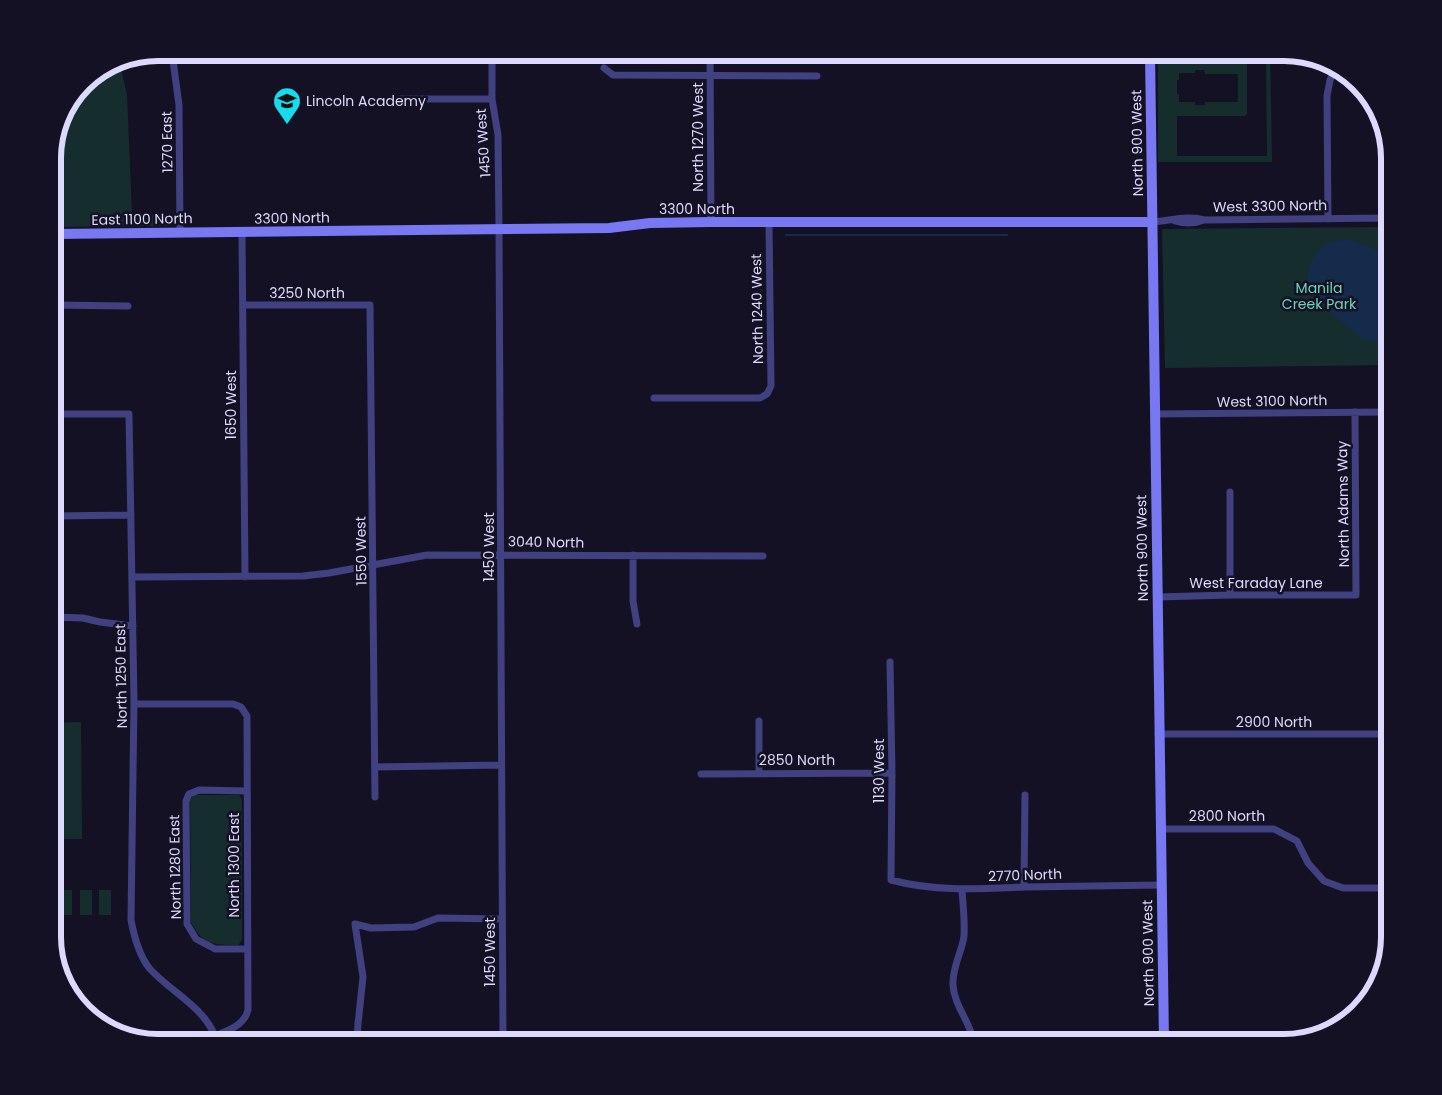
<svg xmlns="http://www.w3.org/2000/svg" width="1442" height="1095" font-family="Poppins,sans-serif">
  <style>
    .green { fill: #152e2d; fill-rule: evenodd }
    .water { fill: #152b4b }
    .lines { fill: none; stroke-linecap: round; stroke-linejoin: round }
    .stream { stroke: #152b4b; stroke-width: 2 }
    .street { stroke: #414080; stroke-width: 7 }
    .secondary { stroke: #7878f3; stroke-width: 10 }
    .labels { text-anchor: middle; dominant-baseline: central; stroke-width: 5; stroke-linejoin: round; paint-order: stroke }
    .poi-label { font-size: 14px; fill: #dcd9fc; stroke: #141125; text-anchor: start }
    .street-label { font-size: 14px; fill: #dcd9fc; stroke: #141125 }
    .park-label { font-size: 14px; fill: #6ad6b8; stroke: #141125 }
    .rim { fill: none; stroke: #dcd9fc; stroke-width: 6 }
  </style>
  <rect width="100%" height="100%" fill="#141125"/>
  <path class="green" d="M1158 53H1174V60H1245L1247 62V114L1245 116H1177V156H1267L1266 53H1270L1272 162H1158ZM1195 70H1204L1205 74H1238V102H1205V105H1195V102H1179V95L1177 94V80H1179V73H1195Z
    M119 60 127 95 132 215 173 216C173 222 171 224 166 226L53 227V208L63 149 67 107 88 79Z
    M1389 227V365L1165 368 1162 229Z
    M81 722 82 839H53V723Z
    M194 795H239L242 799V940L238 945C215 945 202 945 191 922L190 800Z
    M60 890H72V915H60Z
    M80 890H92V915H80Z
    M99 890H111V915H99Z"/>
  <path class="water" d="M1351 240 1389 255V344L1361 338 1325 308 1326 304 1323 303 1320 304C1317 302 1314 298 1312 295 1301 274 1313 247 1335 241 1340 240 1346 240 1351 240Z"/>
  <g class="lines">
    <path class="stream" d="M786 235H1007"/>
    <path class="street" d="M172 53 179 105 180 232
      M492 53V99L498 135 499 229 503 1042
      M710 53 711 222
      M604 68 613 75 817 76
      M400 99H492
      M1328 219 1327 96 1330 80 1335 70
      M1175 221C1185 224 1194 224 1204 220
      M1152 222C1170 221 1187 215 1205 220L1389 218
      M242 232 245 577
      M53 305 128 306
      M243 305H370L375 797
      M654 398H760L767 394 771 386 769 223
      M53 414H129L134 701 131 920C134 936 139 956 150 969 173 994 208 1009 217 1042
      M1154 414 1389 412
      M53 516 131 515
      M633 555V601L637 624
      M133 577 303 576 329 573 427 555 763 556
      M1230 595V492
      M1157 597 1230 595H1356L1355 412
      M53 617 83 618 100 622 133 626
      M890 662 892 773 891 880C936 892 978 889 1024 887 1069 886 1115 886 1161 885
      M134 704H233L241 707 247 716 248 1010C244 1026 228 1030 215 1036
      M759 721V773
      M1158 734H1389
      M375 767 501 765
      M701 774 892 773
      M247 791 199 790 189 794 186 801 187 924 196 939 215 949H247
      M1160 829H1274L1297 841 1308 863 1324 881 1343 888H1389
      M1024 887 1025 795
      M962 890C963 905 965 921 964 936 962 952 952 967 953 985 954 1005 970 1022 974 1042
      M357 1042 358 1024 363 977 355 924 371 928 414 927 438 918 502 919"/>
    <path class="secondary" d="M1150 53 1164 1042
      M53 234 609 228 650 223 711 222H1152"/>
  </g>
  <defs>
    <g id="school-pin" transform="scale(1.4375)"><path d="M0 17L-7.5 6A9.5 9.5 0 1 1 7.5 6Z" fill="#15dbeb" stroke="#141125"/><path d="M0-5L7-2L0 1L-7-2ZM-4 1L0 2.5L4 1V4Q0 6-4 4Z" fill="#111"/></g>
  </defs>
  <g fill-rule="evenodd">
    <use href="#school-pin" x="287" y="101"/>
  </g>
  <g class="labels">
    <g class="poi-label">
      <text x="306" y="101">Lincoln Academy</text>
    </g>
    <g class="street-label">
      <text transform="translate(698 137) rotate(-90)">North 1270 West</text>
      <text transform="translate(167 142) rotate(-91)">1270 East</text>
      <text transform="translate(483 143) rotate(-94)">1450 West</text>
      <text transform="translate(1137 143) rotate(-91)">North 900 West</text>
      <text transform="translate(1270 206) rotate(-1)">West 3300 North</text>
      <text x="697" y="209">3300 North</text>
      <text transform="translate(292 218) rotate(-1)">3300 North</text>
      <text transform="translate(142 219) rotate(-1)">East 1100 North</text>
      <text x="307" y="293">3250 North</text>
      <text transform="translate(757 309) rotate(-91)">North 1240 West</text>
      <text transform="translate(1272 401) rotate(-1)">West 3100 North</text>
      <text transform="translate(231 405) rotate(-90)">1650 West</text>
      <text transform="translate(1343 504) rotate(-91)">North Adams Way</text>
      <text transform="translate(546 542) rotate(1)">3040 North</text>
      <text transform="translate(489 547) rotate(-90)">1450 West</text>
      <text transform="translate(1142 548) rotate(-91)">North 900 West</text>
      <text transform="translate(361 551) rotate(-91)">1550 West</text>
      <text x="1256" y="583">West Faraday Lane</text>
      <text transform="translate(121 676) rotate(-91)">North 1250 East</text>
      <text x="1274" y="722">2900 North</text>
      <text x="797" y="760">2850 North</text>
      <text transform="translate(879 771) rotate(-90)">1130 West</text>
      <text x="1227" y="816">2800 North</text>
      <text transform="translate(234 865) rotate(-90)">North 1300 East</text>
      <text transform="translate(175 867) rotate(-91)">North 1280 East</text>
      <text transform="translate(1025 875) rotate(-2)">2770 North</text>
      <text transform="translate(490 952) rotate(-90)">1450 West</text>
      <text transform="translate(1148 953) rotate(-91)">North 900 West</text>
    </g>
    <g class="park-label">
      <text x="1319" y="288">Manila<tspan x="1319" dy="16">Creek Park</tspan></text>
    </g>
  </g>
  <path d="M0 0H1442V1095H0ZM158 61H1284A97 97 0 0 1 1381 158V937A97 97 0 0 1 1284 1034H158A97 97 0 0 1 61 937V158A97 97 0 0 1 158 61Z" fill="#141125" fill-rule="evenodd"/>
  <path class="rim" d="M158 61H1284A97 97 0 0 1 1381 158V937A97 97 0 0 1 1284 1034H158A97 97 0 0 1 61 937V158A97 97 0 0 1 158 61Z"/>
</svg>
